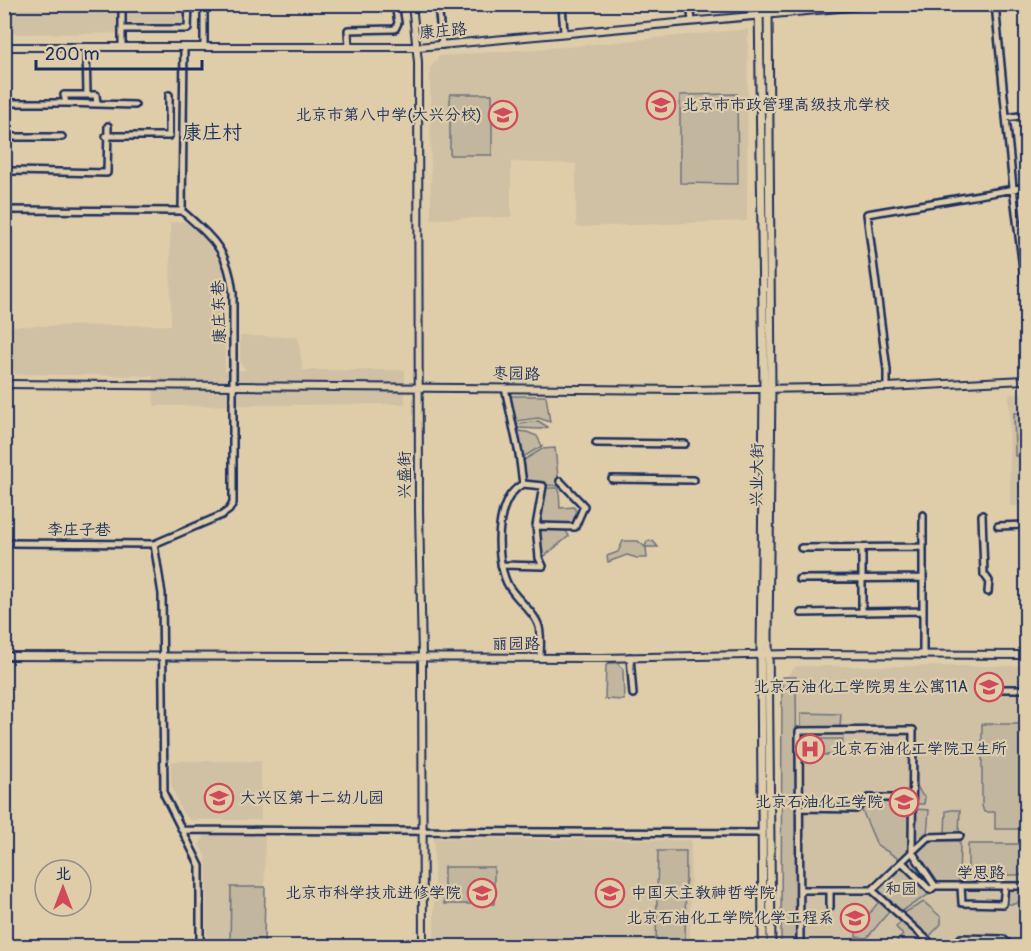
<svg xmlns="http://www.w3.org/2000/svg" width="1031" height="951" font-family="Pangolin,'LXGW WenKai TC',sans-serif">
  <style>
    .built { fill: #d1c1a4 }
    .green { fill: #c2b69f; stroke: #6e727e; stroke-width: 1.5 }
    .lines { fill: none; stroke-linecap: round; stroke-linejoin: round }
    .minor-casing { stroke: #1b2f5e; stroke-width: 10 }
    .tertiary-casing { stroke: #1b2f5e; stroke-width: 10 }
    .secondary-casing { stroke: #1b2f5e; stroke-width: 11 }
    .minor { stroke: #dfcdaa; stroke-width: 5 }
    .tertiary { stroke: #dfcdaa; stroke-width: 6 }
    .secondary { stroke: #dfcdaa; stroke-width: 7 }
    .labels { text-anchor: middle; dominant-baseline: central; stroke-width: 4.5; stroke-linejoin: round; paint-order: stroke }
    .street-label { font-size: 16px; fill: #1b2f5e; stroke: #dfcdaa }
    .poi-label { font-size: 16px; fill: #1b2f5e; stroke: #dfcdaa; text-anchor: end }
    .park-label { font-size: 16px; fill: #2c3c64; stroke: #dfcdaa }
    .quarter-label { font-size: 20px; fill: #1b2f5e; stroke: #dfcdaa }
  </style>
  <rect width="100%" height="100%" fill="#dfcdaa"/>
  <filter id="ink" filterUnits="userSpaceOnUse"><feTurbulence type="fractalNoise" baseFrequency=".0167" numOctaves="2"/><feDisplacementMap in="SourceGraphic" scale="12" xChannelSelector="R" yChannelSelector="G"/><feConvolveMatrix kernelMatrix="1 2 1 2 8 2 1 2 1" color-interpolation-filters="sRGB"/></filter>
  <g filter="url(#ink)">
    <path class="built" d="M4 5H191L190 33 5 34Z
      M748 29 747 221 576 227V164L511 162V217L431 219 430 68 439 56 574 46Z
      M183 221 213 239 223 252 225 371 246 370 240 363V336L298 337 303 370H405V404L154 406 153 376 5 374V326L171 325 170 223Z
      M1026 393V506H1010L1009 394Z
      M796 666H1026V946H779L784 679Z
      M171 761H261V820H191L182 813 171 784Z
      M206 833 265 834 264 946H207L206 857 199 845Z
      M434 838 691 840 690 946H434Z"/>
    <path class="green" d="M450 94H492V155H450Z
      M737 94 738 184 680 183V95Z
      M510 396H546L550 422 538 418 516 421Z
      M1014 413H1026V456H1015Z
      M538 421 548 427 541 429 517 428 516 424Z
      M517 431 527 432 537 436 542 446 523 457Z
      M555 448 559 486 545 485V482L526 481 524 460 542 449Z
      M545 488H559L560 508 574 507 577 514 572 523 538 524Z
      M537 529H565L569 536 542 558Z
      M623 541H638L645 547 647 541H653L658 547H646L647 558H637L627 555 608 562 607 556 618 552Z
      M612 663H617L623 669 624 700 605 699 606 665Z
      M782 677H796L798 946H781Z
      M801 713 841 714 840 728H803L801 725Z
      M982 724H1026V829H995V812H984L982 806Z
      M820 739H843L842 755H820Z
      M913 784H916L922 795 925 797 924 804H913Z
      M869 800H910L909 851 899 859 877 845 861 808Z
      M913 809 929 810 927 836 917 845 914 844Z
      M952 810H960L959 834 945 833 946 811Z
      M931 841H958L960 843 959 884H937L914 852Z
      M968 844H1026V875H968Z
      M658 851H686L685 944 656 943Z
      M912 852 935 886 930 890 902 862Z
      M902 865 927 890 928 895 900 912 877 890Z
      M444 867H494V904H444Z
      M231 887H265L264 946H230Z
      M1026 888V894L1016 904H1008V889Z
      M881 899 892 908 867 938 856 937V930Z
      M924 902 941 917V924L928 938 902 914Z
      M904 919 920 936 910 946H892L903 935 896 927Z
      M964 941H1004L1008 946H958Z"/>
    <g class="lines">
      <g class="minor-casing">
        <path id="minor" d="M122 4V47
          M438 4 442 45
          M690 4 692 21
          M995 4 1013 188 1026 293
          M562 6 564 32
          M122 29H188L189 4
          M86 47 87 95
          M204 47V4
          M349 47 348 30 395 29 398 23 395 4
          M4 103H66L64 95H96L97 104 66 103
          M97 104 135 105
          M1006 118 1026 115
          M106 136H169V95
          M4 137H62
          M13 171 107 173 108 126
          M4 210 182 211
          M887 387V370L867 214 1026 187
          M505 388 519 454 523 484C494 499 495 557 507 583 514 598 533 610 538 624 542 633 540 648 540 657
          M596 443 685 444
          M612 479 694 480
          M523 484 543 486 536 526
          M982 515 984 574 989 581 988 592
          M998 526 1026 525
          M4 543 154 544 222 515 229 510 233 503V293C228 249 213 239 182 211L184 47
          M154 544 162 594 164 794 200 866V946
          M801 548 923 547
          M862 548V612L923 611
          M501 565 543 566
          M543 566 539 558 536 526 575 527 584 506 560 481
          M799 579 923 578
          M801 613 862 612
          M923 655V515
          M630 657 633 694
          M981 689H1026
          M799 808 856 809 868 798H912
          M182 830 763 833
          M902 862 930 890 935 886H1026
          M961 886 962 903 1003 904 1005 886
          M800 890H872
          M830 890V907
          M800 946 799 731 913 730 912 852 928 837 960 836
          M934 946 872 890 912 852 935 886
          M953 946 961 938 1003 939 1011 946"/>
      </g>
      <g class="tertiary-casing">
        <path id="tertiary" d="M412 4 418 62 419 510 422 657 423 946
          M4 47H418L883 4
          M4 384 686 390 887 387 1026 380
          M4 656 601 658 791 654 1026 655"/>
      </g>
      <g class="secondary-casing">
        <path id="secondary" d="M759 4 764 389 761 655 763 946
          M768 4 771 389 768 637 771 946"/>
      </g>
      <use href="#minor" class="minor"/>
      <use href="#tertiary" class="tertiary"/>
      <use href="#secondary" class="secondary"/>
    </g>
  </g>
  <defs>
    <g id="school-ring" transform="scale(1.5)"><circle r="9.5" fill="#dfcdaa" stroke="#d1495b" stroke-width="1.5"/><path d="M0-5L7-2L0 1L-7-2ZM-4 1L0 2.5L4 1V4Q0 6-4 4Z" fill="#d1495b"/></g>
    <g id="university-ring" transform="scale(1.5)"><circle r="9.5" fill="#dfcdaa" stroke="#d1495b" stroke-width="1.5"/><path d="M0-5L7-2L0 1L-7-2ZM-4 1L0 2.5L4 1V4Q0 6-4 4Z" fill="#d1495b"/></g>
    <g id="hospital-ring" transform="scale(1.5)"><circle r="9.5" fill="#dfcdaa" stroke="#d1495b" stroke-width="1.5"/><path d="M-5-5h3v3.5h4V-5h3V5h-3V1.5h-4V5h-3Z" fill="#d1495b"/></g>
  </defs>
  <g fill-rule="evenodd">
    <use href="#school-ring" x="661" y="105"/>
    <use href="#school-ring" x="503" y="115"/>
    <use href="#university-ring" x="989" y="687"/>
    <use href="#hospital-ring" x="810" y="749"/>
    <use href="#school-ring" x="219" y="798"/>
    <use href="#university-ring" x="904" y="802"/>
    <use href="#university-ring" x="482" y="893"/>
    <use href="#university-ring" x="610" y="893"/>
    <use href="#university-ring" x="855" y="918"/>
  </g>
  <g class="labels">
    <g class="street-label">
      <text transform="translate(443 31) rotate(-5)">康庄路</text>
      <text transform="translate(219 312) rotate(-92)">康庄东巷</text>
      <text transform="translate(516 374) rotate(1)">枣园路</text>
      <text transform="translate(405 475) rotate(-90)">兴盛街</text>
      <text transform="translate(757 475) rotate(-89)">兴业大街</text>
      <text x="79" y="530">李庄子巷</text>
      <text x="516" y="644">丽园路</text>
      <text x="981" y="873">学思路</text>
    </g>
    <g class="poi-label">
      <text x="682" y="105" text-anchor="start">北京市市政管理高级技术学校</text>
      <text x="482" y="115">北京市第八中学(大兴分校)</text>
      <text x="968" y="687">北京石油化工学院男生公寓11A</text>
      <text x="831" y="749" text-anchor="start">北京石油化工学院卫生所</text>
      <text x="240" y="798" text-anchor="start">大兴区第十二幼儿园</text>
      <text x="883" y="802">北京石油化工学院</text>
      <text x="461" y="893">北京市科学技术进修学院</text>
      <text x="631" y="893" text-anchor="start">中国天主教神哲学院</text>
      <text x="834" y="918">北京石油化工学院化学工程系</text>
    </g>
    <g class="park-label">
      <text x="901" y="889">和园</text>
    </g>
    <g class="quarter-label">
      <text x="212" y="132">康庄村</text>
    </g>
  </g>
  <rect width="1031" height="951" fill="none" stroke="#dfcdaa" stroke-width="24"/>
  <rect x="12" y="12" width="1007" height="927" fill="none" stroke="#1b2f5e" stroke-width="2" filter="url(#ink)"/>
  <g transform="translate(63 888)"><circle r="28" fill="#dfcdaa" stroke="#918e8c" stroke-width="1.5"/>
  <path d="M0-4.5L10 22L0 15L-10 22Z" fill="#d1495b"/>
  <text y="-9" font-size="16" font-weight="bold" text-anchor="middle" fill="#1b2f5e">北</text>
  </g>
  <path d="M36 60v9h166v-9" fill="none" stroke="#1b2f5e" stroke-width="3"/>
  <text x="45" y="60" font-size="18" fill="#1b2f5e" stroke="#dfcdaa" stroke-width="4.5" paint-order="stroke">200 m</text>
</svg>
